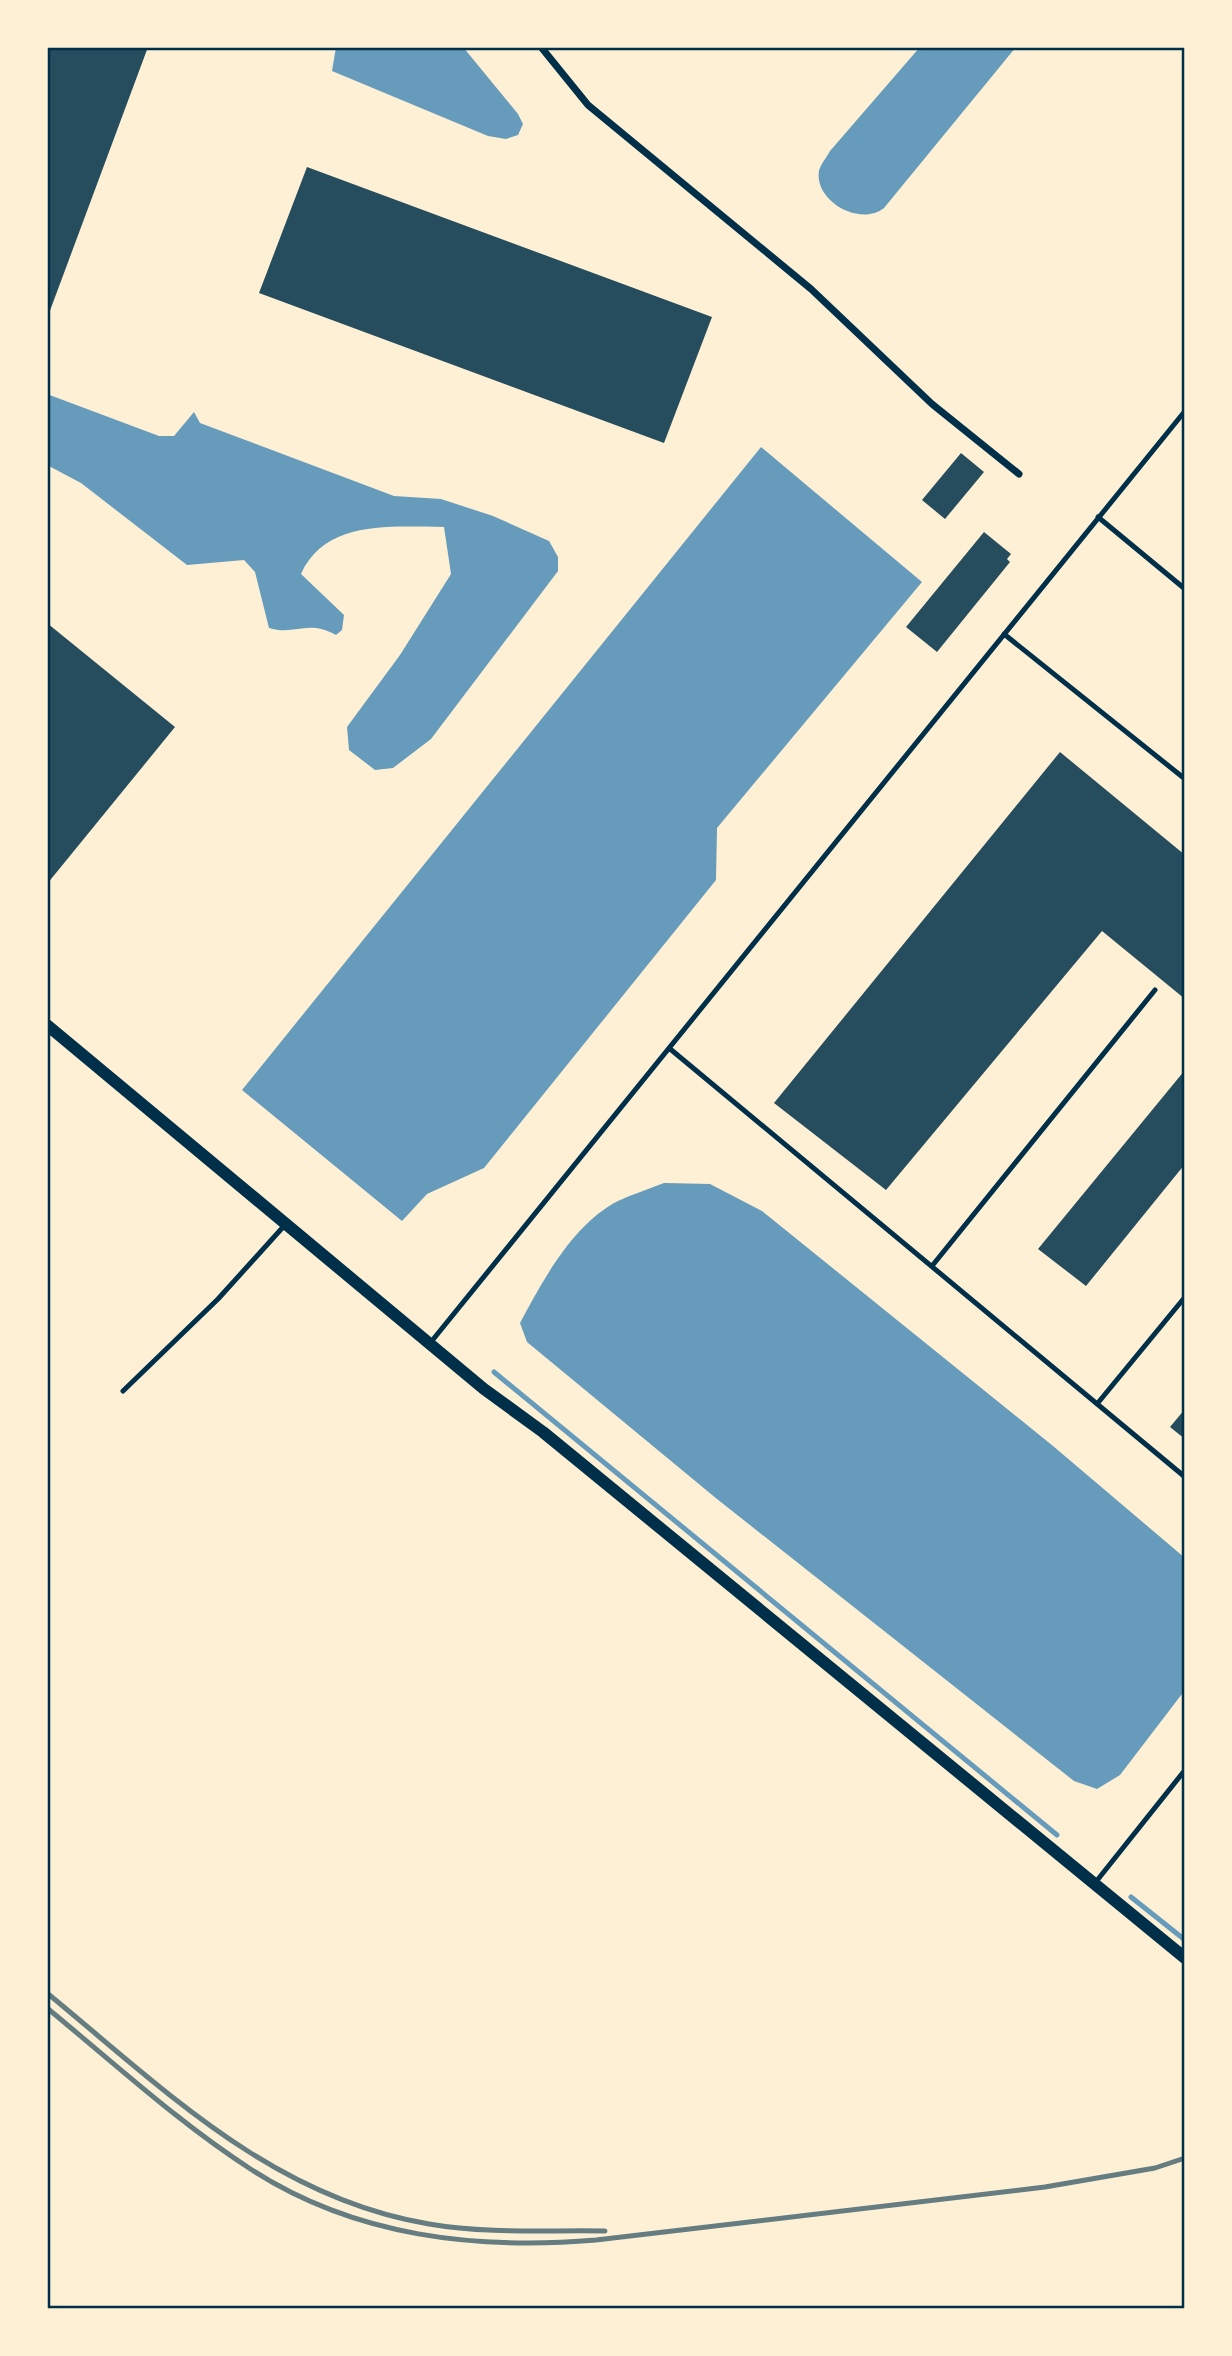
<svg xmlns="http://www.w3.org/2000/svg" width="1232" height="2356" font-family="Barlow,sans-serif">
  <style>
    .water { fill: #669bbc }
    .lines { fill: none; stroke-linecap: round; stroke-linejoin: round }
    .stream { stroke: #669bbc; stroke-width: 5 }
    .building { fill: #264d5e }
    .service { stroke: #003049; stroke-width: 5 }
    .minor { stroke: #003049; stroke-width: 7 }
    .tertiary { stroke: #003049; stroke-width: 12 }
    .rail { stroke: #657d81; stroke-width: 5 }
    .neatline { fill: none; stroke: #003049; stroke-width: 2.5 }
  </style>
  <rect width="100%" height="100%" fill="#fdf0d5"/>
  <path class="water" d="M336 47H463L518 114 523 124 518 135 506 139 488 136 332 71Z
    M920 47H1016L884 208C860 227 814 201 819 171 820 165 827 157 830 151Z
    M47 394 159 436H174L194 412 200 423 394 496 441 499 493 516 549 541 558 557V571L431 739 393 768 375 770 349 750 347 727 400 655 451 574 444 527C392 527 326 519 301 574L344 615 342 630 336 635C307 619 295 636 269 628L255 572 244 560 187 565 81 483 47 465Z
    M761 447 922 582 717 828 716 880 484 1168 427 1194 402 1221 242 1090Z
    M664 1183 710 1184 762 1211 1053 1446 1185 1558V1690L1120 1775 1097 1789 1074 1781 717 1499 527 1342 520 1323C543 1280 573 1224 618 1201 633 1194 649 1189 664 1183Z"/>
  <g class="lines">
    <path class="stream" d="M494 1372 1057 1835
      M1131 1897 1185 1940"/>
  </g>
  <path class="building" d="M47 47H148L48 316H47Z
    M307 167 712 317 664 443 259 293Z
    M961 453 984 472 945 519 922 500Z
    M984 532 1011 554 1007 559 1010 562 937 652 906 627Z
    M47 623 175 727 47 884Z
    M1060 752 1185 855V999L1102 931 886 1190 774 1103Z
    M1185 1070V1164L1086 1286 1038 1249Z
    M1185 1409V1439L1170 1427Z"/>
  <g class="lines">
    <path class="service" d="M1098 517 1185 589
      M1004 634 1185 779
      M669 1048 1185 1477
      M932 1266 1155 990
      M431 1342 1185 411
      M123 1391 218 1299 284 1226
      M1097 1404 1185 1297
      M1095 1883 1185 1770"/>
    <path class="minor" d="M541 47 588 105 811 289 932 404 1019 474"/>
    <path class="tertiary" d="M47 1025 484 1389 543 1432 1185 1958"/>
    <path class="rail" d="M47 1993C165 2090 273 2198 429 2224 487 2234 546 2230 605 2231
      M47 2008C114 2063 179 2123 252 2170 356 2237 477 2250 596 2240L1045 2187 1155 2168 1185 2158"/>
  </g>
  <rect width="1232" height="2356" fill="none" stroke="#fdf0d5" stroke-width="98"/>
  <rect x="49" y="49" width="1134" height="2258" class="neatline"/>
</svg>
